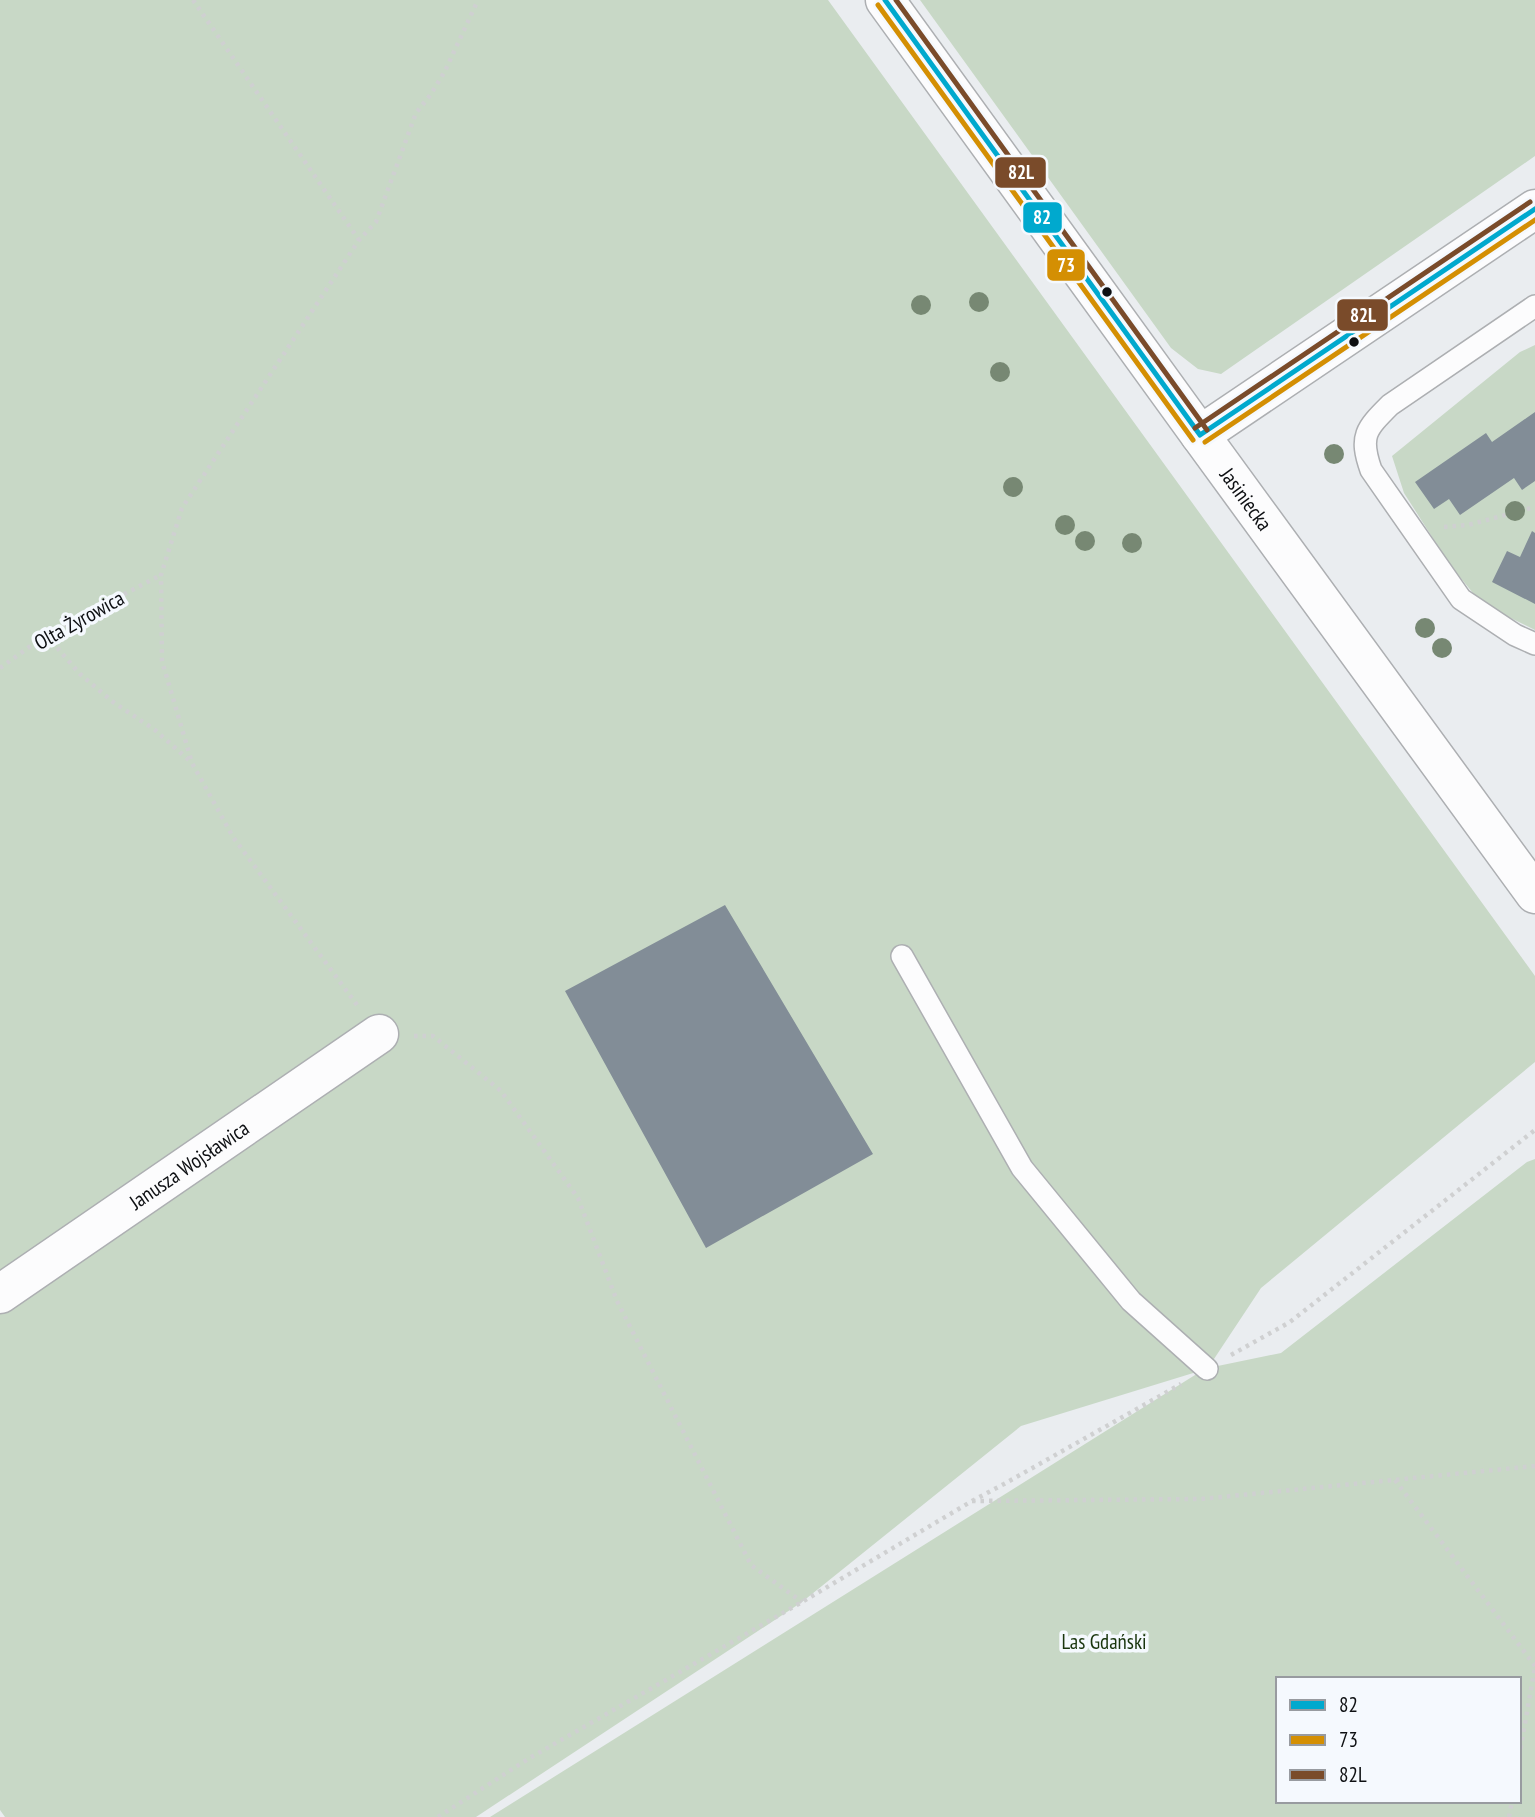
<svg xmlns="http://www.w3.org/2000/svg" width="1535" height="1817" font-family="'PT Sans Narrow',sans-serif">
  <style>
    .green { fill: #c8d8c6; fill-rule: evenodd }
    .building { fill: #828d97 }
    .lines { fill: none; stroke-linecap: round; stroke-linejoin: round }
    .lane-casing { stroke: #adafb2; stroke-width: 24 }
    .street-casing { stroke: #adafb2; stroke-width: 41 }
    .secondary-casing { stroke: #adafb2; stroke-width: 41 }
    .path { stroke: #cfd0d1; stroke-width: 4.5; stroke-dasharray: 3.5 5; stroke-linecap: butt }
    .lane { stroke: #fcfcfd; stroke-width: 21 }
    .street { stroke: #fcfcfd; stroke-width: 38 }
    .secondary { stroke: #fcfcfd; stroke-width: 38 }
    .bus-1-casing { stroke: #f5f9fe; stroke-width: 10 }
    .bus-2-casing { stroke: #f5f9fe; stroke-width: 10 }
    .bus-3-casing { stroke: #f5f9fe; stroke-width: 10 }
    .bus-1 { stroke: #00a9ce; stroke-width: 5 }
    .bus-2 { stroke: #d48f03; stroke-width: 5 }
    .bus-3 { stroke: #7a4b2a; stroke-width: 5 }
    .tree { fill: #778873 }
    .bus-dot { fill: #0d0f12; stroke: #f5f9fe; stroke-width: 2.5 }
    .labels { text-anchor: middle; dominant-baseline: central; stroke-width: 7; stroke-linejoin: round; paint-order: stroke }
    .street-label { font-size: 21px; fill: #0d0f12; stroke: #f5f9fe }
    .park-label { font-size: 21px; fill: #19350d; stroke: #f5f9fe }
    .line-badge { stroke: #f5f9fe; stroke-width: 2.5 }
    .badge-label { font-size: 19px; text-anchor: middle; font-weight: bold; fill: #fff }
  </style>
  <rect width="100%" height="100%" fill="#eaedf0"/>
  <path class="green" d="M0 0H828L1535 976V1062L1261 1288 1208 1368 1281 1353 1527 1162 1535 1159V1817H490L1203 1370 1021 1426 802 1602 476 1817H5L0 1810ZM1278 1679H1519V1801H1278Z
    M920 0H1535V156L1221 374 1198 369 1171 348Z
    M1535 345V630L1482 604 1450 565 1404 493 1392 456 1520 352Z"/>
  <path class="building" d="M1535 412V481L1522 490 1514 478 1460 515 1449 499 1434 509 1415 482 1486 433 1492 442Z
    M1532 531 1535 533V604L1492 582 1507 551 1520 557Z
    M725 905 873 1154 706 1248 565 991Z"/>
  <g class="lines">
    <g class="lane-casing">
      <path id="lane" d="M1535 306 1390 405C1366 429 1359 436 1371 470L1461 599 1515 635 1535 644
        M902 956 1022 1168 1131 1301 1207 1369"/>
    </g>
    <g class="street-casing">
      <g id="street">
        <path id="s1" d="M1200 435 1535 894"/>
        <path id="s2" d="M0 1294 379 1034"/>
      </g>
    </g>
    <g class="secondary-casing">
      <path id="secondary" d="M885 0 1200 435 1535 209"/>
    </g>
    <path class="path" d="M193 0 359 240
      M1444 527 1468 525 1535 507
      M46 635 80 674 113 702 155 730 191 762
      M0 668 46 635 161 575
      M357 1005 233 837 192 763 162 661 161 575 182 508 359 240 376 222 416 113 431 94 445 71 478 0
      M414 1036H433L501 1091 578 1198 617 1301 751 1565 802 1602
      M1231 1355 1290 1322 1535 1130
      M1395 1480 1535 1666
      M972 1501 1201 1499 1535 1466
      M1519 1757 1535 1667
      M438 1817 528 1759 802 1602 972 1501 1004 1484 1181 1384
      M1509 1817 1512 1801"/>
    <use href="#lane" class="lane"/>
    <use href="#street" class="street"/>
    <use href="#secondary" class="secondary"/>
    <g class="bus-1-casing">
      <path id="bus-1" d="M885 0 1200 435
        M1200 435 1535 209"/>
    </g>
    <g class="bus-2-casing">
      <path id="bus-2" d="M878 5 1193 440
        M1205 442 1535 220"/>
    </g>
    <g class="bus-3-casing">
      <path id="bus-3" d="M896 0 1207 430
        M1195 428 1530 202"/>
    </g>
    <use href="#bus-1" class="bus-1"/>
    <use href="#bus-2" class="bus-2"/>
    <use href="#bus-3" class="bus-3"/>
  </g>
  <g class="tree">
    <circle cx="979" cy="302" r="10"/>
    <circle cx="921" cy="305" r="10"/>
    <circle cx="1000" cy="372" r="10"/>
    <circle cx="1334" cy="454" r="10"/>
    <circle cx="1013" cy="487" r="10"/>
    <circle cx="1515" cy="511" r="10"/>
    <circle cx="1065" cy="525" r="10"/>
    <circle cx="1085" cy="541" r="10"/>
    <circle cx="1132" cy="543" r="10"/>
    <circle cx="1425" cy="628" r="10"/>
    <circle cx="1442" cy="648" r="10"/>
  </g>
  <g class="bus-dot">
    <circle cx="1107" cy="292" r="6"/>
    <circle cx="1354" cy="342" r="6"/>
  </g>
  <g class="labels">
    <g class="street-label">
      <text stroke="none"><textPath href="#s1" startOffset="79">Jasiniecka</textPath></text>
      <text transform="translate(79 620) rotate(-29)">Olta Żyrowica</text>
      <text stroke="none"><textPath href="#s2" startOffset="229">Janusza Wojsławica</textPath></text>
    </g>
    <g class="park-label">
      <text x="1104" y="1641">Las Gdański</text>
    </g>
  </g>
  <g class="line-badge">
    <rect x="994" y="156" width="53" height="33" rx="7" fill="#7a4b2a"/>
    <rect x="1022" y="201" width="41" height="33" rx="7" fill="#00a9ce"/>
    <rect x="1046" y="248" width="40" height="34" rx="7" fill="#d48f03"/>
    <rect x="1336" y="298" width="53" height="34" rx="7" fill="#7a4b2a"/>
  </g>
  <g class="badge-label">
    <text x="1021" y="179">82L</text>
    <text x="1042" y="224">82</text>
    <text x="1066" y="272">73</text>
    <text x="1363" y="322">82L</text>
  </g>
  <rect x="1276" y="1677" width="245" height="126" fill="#f5f9fe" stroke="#989ba0" stroke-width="2"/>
  <rect x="1290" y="1700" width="35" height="10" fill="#00a9ce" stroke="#989ba0" stroke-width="2"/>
  <text x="1339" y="1712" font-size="21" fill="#0d0f12">82</text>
  <rect x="1290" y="1735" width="35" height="10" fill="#d48f03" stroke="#989ba0" stroke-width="2"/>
  <text x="1339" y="1747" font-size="21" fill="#0d0f12">73</text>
  <rect x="1290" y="1770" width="35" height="10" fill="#7a4b2a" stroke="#989ba0" stroke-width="2"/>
  <text x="1339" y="1782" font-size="21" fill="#0d0f12">82L</text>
</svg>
